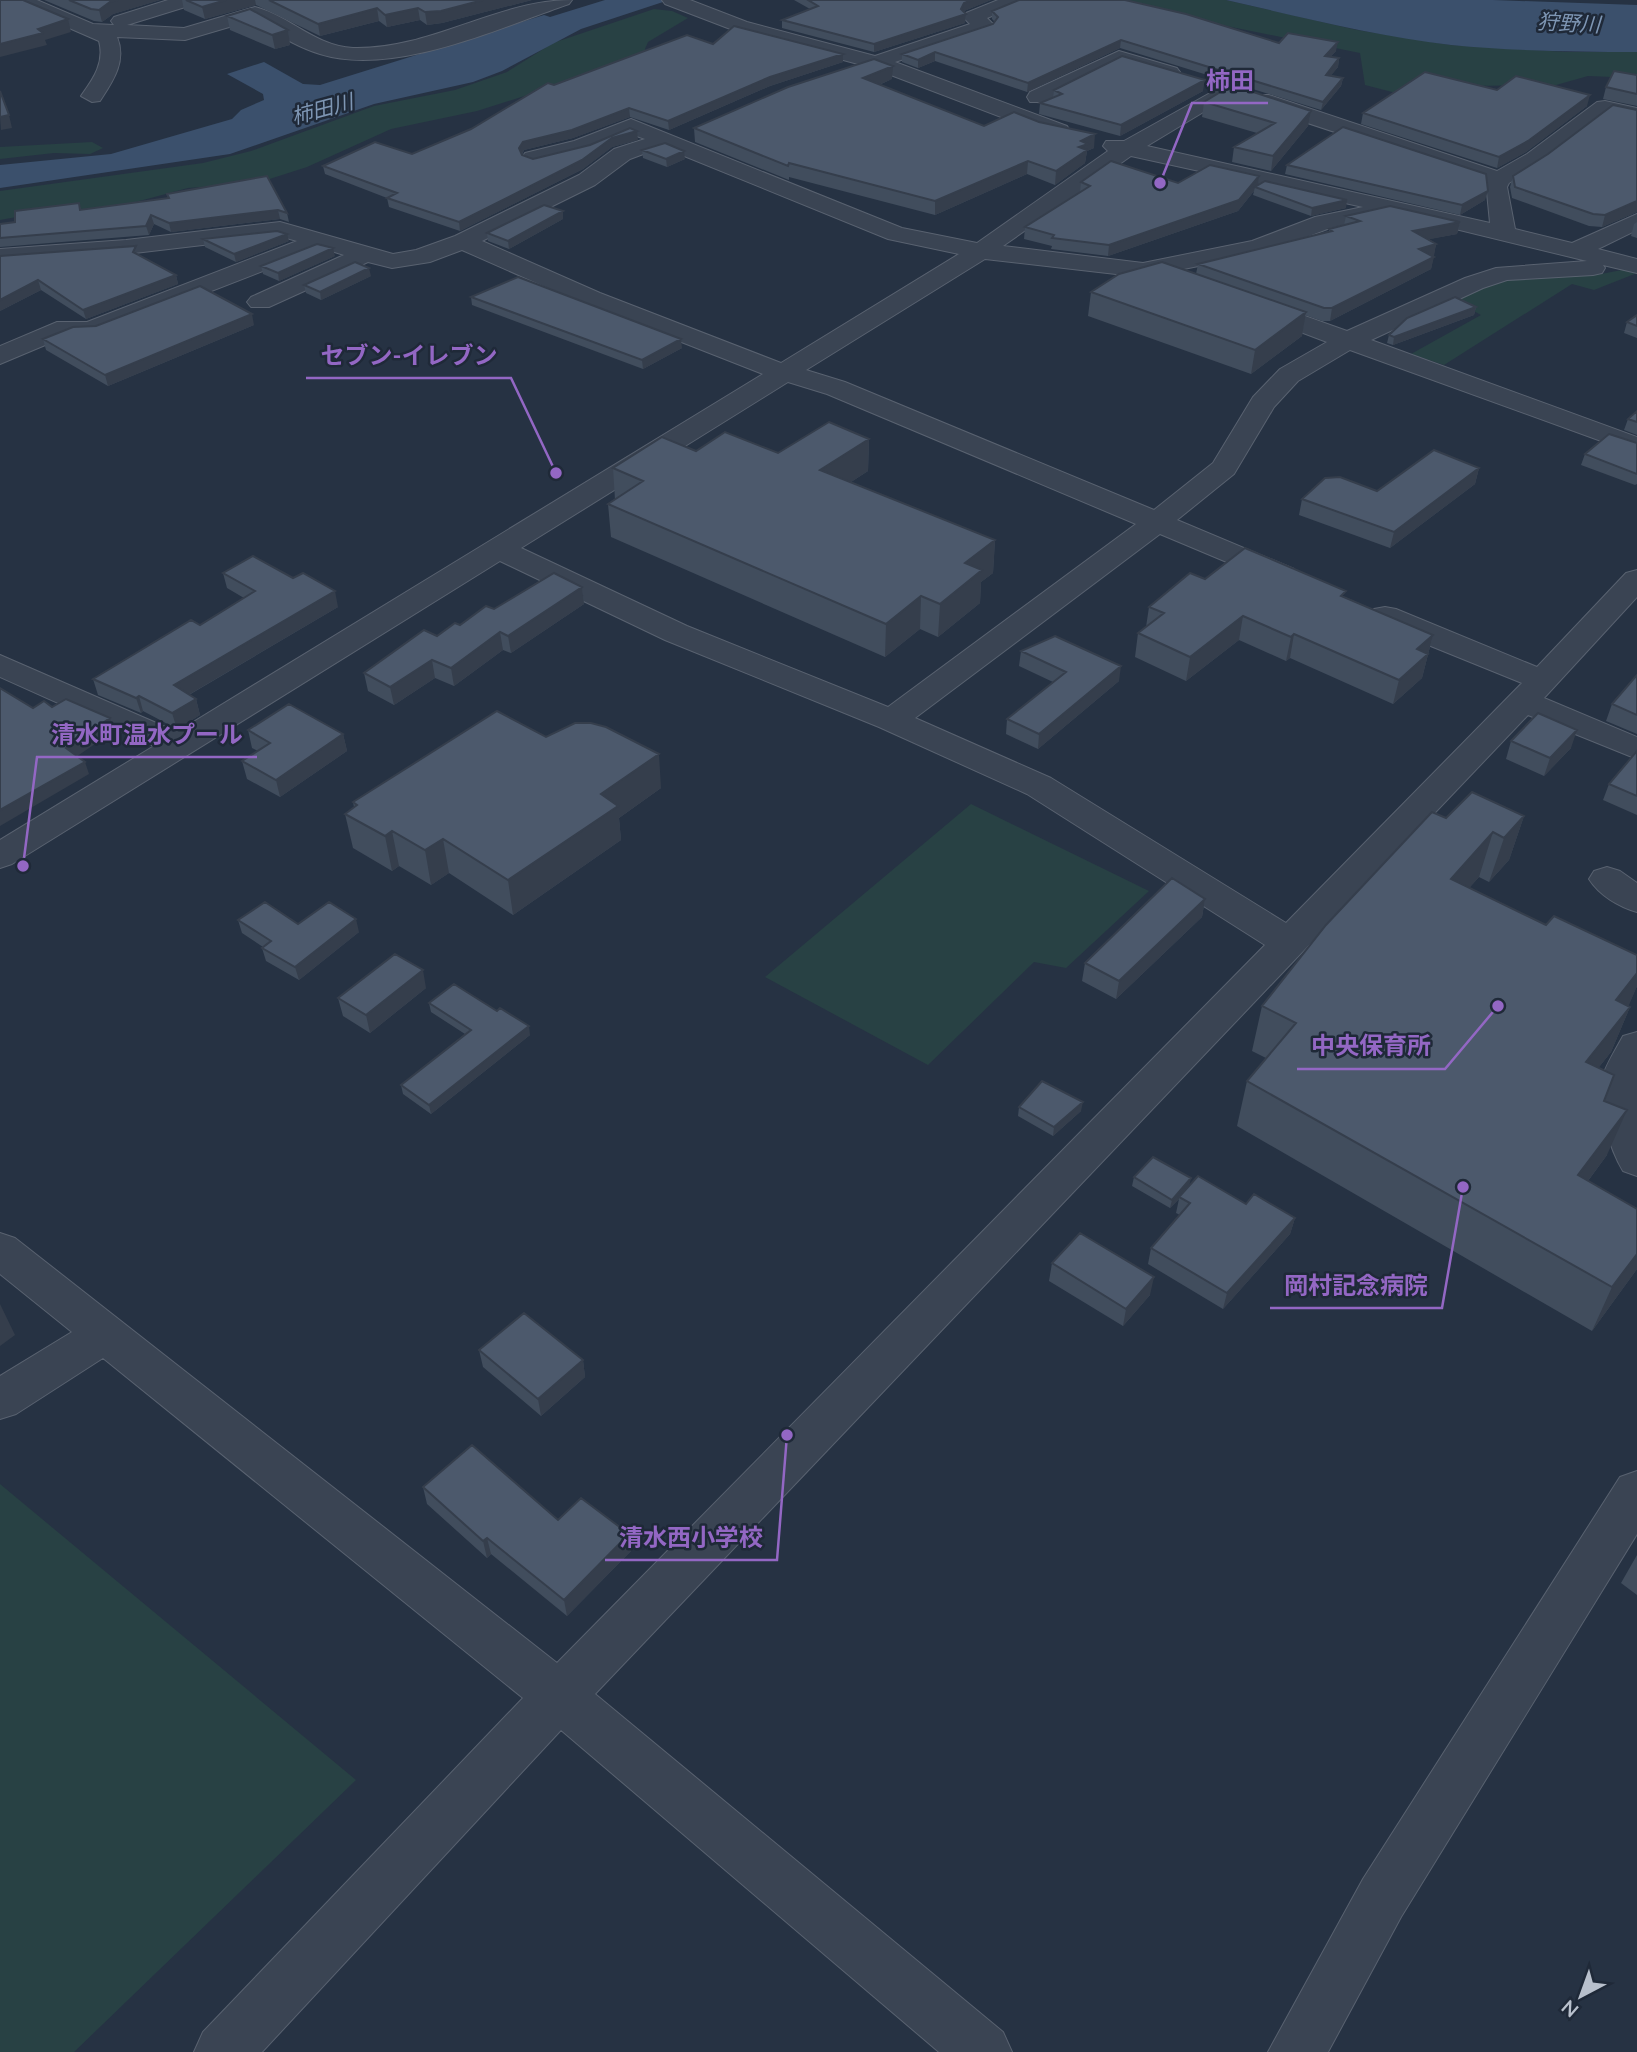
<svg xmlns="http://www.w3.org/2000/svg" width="1637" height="2052" font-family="Lato,'Noto Sans JP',sans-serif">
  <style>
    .green { fill: #284144 }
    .water { fill: #3b506c }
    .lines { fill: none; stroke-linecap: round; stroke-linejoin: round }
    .minor-casing { stroke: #596270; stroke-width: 2 }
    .minor { fill: #3a4453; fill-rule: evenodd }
    .wall { fill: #414d5d }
    .shaded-wall { fill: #353e4c }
    .building { fill: #4c596c; stroke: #353e4c; stroke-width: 2 }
    .labels { text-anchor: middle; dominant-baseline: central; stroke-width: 5; stroke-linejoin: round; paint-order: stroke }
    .far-water-label { font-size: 21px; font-style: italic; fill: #7e96b4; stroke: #1f2938 }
    .leader { fill: none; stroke: #9367c4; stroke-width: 2.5 }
    .callout-dot { fill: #9367c4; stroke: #1f2938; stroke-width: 2.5 }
    .callout-label { font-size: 24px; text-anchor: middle; font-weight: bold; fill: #9367c4; stroke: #1f2938; stroke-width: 5; stroke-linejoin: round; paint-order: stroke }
  </style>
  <rect width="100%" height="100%" fill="#263243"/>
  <path class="green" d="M1119 0H1226L1357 30 1450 45 1567 52H1637V78L1588 76 1556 85 1470 86 1396 93 1365 85 1360 53 1167 14Z
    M654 9 672 11 688 18 648 42 645 49 647 57 477 111 391 129 307 167 257 183 188 188 106 210 60 209 0 220V191L203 163 251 151 374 106 455 90 507 72 553 43Z
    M92 142 103 148 90 154 54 153 0 159V147Z
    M1637 267V273L1594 290 1572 284 1444 365 1411 354 1481 315 1450 298 1527 274 1596 275Z
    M971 804 1149 891 1066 968 1034 962 928 1065 765 977Z
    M0 1484 356 1780 74 2052H0Z"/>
  <path class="water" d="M605 0H669L581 29 502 71 473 82 374 104 230 154 0 188V165L111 154 232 119 241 110 264 100 263 94 227 74 264 62 303 84 320 85 544 15 550 17Z
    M1226 0H1493L1637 5V52C1575 52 1513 51 1451 45 1375 36 1301 17 1226 0Z"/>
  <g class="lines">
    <g class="minor-casing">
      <path id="minor" d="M11 0H37L93 24 114 25 111 21 114 17 168 0H198L195 4 127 25 184 28 255 7C290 16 315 46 353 48 430 50 497 0 572 0L569 4C499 28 394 77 320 54 296 47 274 32 253 20L185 40 117 37C127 61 113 81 100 101L92 102 81 96C93 79 105 63 99 41L14 4Z
        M662 0H690L747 22 875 56 970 24 963 17 966 13 998 0H1025L1022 4 987 18 995 26 992 30 895 62 1067 126 1070 131 1059 138 1051 136 875 69H860L858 64 733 30 665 4Z
        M1119 51 1177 68 1180 72 1170 78 1121 64 1046 102H1030L1027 97 1030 92Z
        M1228 83 1235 85 1239 89 1235 93 1147 146 1490 223 1486 182 1253 105 1250 100 1253 95H1269L1497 171 1527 154 1597 102 1605 101 1637 108V120L1609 114 1543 164 1509 183 1507 187 1515 229 1572 243 1637 214V230L1598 249 1637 259V273L1603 265 1605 268 1602 273 1593 275 1507 280 1483 288 1371 340 1637 437V454L1350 350 1298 381 1274 407 1234 474 1177 520 1294 569 1298 575 1294 581 1283 584 1272 581 1160 534 915 718 1051 778 1286 923 1522 683 1374 623 1370 616 1374 609 1385 607 1396 609 1537 667 1626 573 1637 570V597L1544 698 1637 737V759L1528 715 595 1694 1003 2032 1012 2052H939L561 1730 262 2052H194L203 2032 523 1698 103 1358 16 1414 0 1419V1376L72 1332 0 1274V1233L15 1238 557 1663 1265 945 1027 794 879 727 665 640 500 561 12 864 0 868V840L154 746 0 677V655L177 732 763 374 582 303 462 250 430 262 392 268 368 262 269 307H251L247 302 251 297 344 255 322 248 98 335H69L0 364V346L57 322H87L297 241 279 236 126 254 0 263V249L126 240 280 222 393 254 416 250 455 236 579 175 614 149 645 139 631 134 590 151 533 165 525 163 522 158 525 153 574 141 631 119 902 228 977 243 1108 151 1103 146 1106 141H1124ZM662 147 888 239 959 254 781 363 600 293 482 241 595 185 630 159ZM1131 156 1363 207 1315 217 1252 241 1143 263 1003 246ZM1390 213 1587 261 1496 268 1465 278 1347 331 1263 301H1245L1241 306 1245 311 1327 342 1280 369 1253 397 1213 463 1154 510 845 382 806 370 985 259 1142 277 1188 289 1197 287 1200 282 1197 277 1174 271 1267 252 1330 228ZM788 382 827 394 1136 524 888 707 687 626 521 548Z
        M1607 867 1620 871 1637 883V912C1619 907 1599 895 1589 879L1594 871Z
        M1637 1032V1176L1623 1171C1611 1151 1595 1104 1601 1081 1605 1066 1616 1049 1623 1036Z
        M1637 1471V1534L1401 1917 1328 2052H1268L1363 1879 1620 1477Z"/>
    </g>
    <use href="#minor" class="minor"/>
  </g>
  <path class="wall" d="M44 0H160L113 14 102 22 94 21Z
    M182 0H532L442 23 427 25 420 20 387 27 379 21 320 36 256 5 205 19 184 10Z
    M794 0H991L964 11 966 14 965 23 874 52 782 28V20L810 9Z
    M992 11 1279 43 1336 51 1330 57 1339 58 1338 67 1331 75 1343 78 1341 86 1321 110 1120 48 1027 92 935 61 918 68 902 62V54L993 24 995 22 992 19Z
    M227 16 288 30 290 45 275 49 230 30Z
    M713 44 843 62 770 86 669 130 630 117 573 138 524 150 522 155 533 159 638 140 612 147 583 169 460 231 389 207 387 198 325 174 323 166 412 154 471 129 554 85Z
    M1637 75V106L1603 99 1606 87Z
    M892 79 879 85 984 126 1094 148 1087 151 1085 163 1055 185 1027 174 935 215 789 177V180L695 142 694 128Z
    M1054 90 1203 91 1120 136 1039 114 1040 103 1053 98Z
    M1497 90 1587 106 1526 152 1497 168 1361 124 1363 113Z
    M1204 102 1311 111 1308 126 1271 171 1232 162 1234 147 1257 133 1202 117Z
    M1637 110V212L1602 227 1589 226 1512 198 1510 187 1513 176Z
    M642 150 685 159 667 167 643 158Z
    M1287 165 1485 200 1460 215 1285 174Z
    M267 176 287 213 289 222 280 219 171 232 154 224 149 235 0 247V224L15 222 79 203 81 210 168 198 167 194Z
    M1259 176 1258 185 1346 208 1311 216 1253 195 1254 191 1238 211 1108 256 1051 249 1052 246 1024 239 1025 227 1080 192 1081 182 1178 183Z
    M1346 216 1460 222 1457 234 1429 239 1436 244 1431 269 1330 321H1322L1305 315 1302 336 1251 374 1088 316 1091 292 1196 274 1198 264 1329 231V229L1344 225Z
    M563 219 509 249 488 241 487 233Z
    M1637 222V238L1631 236 1634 224Z
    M203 239 289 241 236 262 205 247Z
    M138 255 176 275 178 284 86 319 41 290 0 311V256Z
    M335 256 279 281 263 274 261 266Z
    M371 276 321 300 306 293 304 285Z
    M471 297 682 348 643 369 472 305Z
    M1476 307 1474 315 1393 345 1387 343 1389 335Z
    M1637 315V338L1624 333 1627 322Z
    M254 325 108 386 46 350 43 339Z
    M1637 411V435L1624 430 1628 419Z
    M869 439 868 471 851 482 995 540 993 573 981 582 980 603 938 637 920 629 885 657 611 537 608 504 615 500 613 468 696 451 778 453Z
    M1637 443V484L1635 485 1581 465 1585 454Z
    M1479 468 1475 484 1390 548 1299 515 1302 499 1377 491Z
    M223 573 338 607 189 695 196 699 200 715 177 729 143 711 141 713 98 695 93 679 200 625 244 598 227 588Z
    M1205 579 1345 597 1433 635 1422 678 1393 704 1290 658 1286 661 1239 640 1186 681 1135 657 1138 633 1146 627 1149 607Z
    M582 587 584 604 511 653 503 650 454 686 435 678 394 705 368 691 364 673 437 636 494 609Z
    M1021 651 1119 681 1038 749 1006 734 1007 719 1053 682 1019 666Z
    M1637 675V734L1606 721 1612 704Z
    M248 730 343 734 347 751 280 797 247 779 242 761 258 751 252 748Z
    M546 737 661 788 619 818 621 840 513 915 449 873 431 885 399 866 392 871 353 848 345 814 354 807 353 802Z
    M1511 741 1571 748 1544 776 1506 759Z
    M1637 751V815L1603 800 1609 784Z
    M1524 816 1509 860 1489 882 1479 877 1469 888 1546 925 1637 955V986L1628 1006 1630 1007 1611 1052 1599 1067 1604 1101 1607 1155 1588 1181 1637 1209V1269L1592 1331 1237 1126 1247 1081 1266 1058 1252 1051 1262 1006 1446 818Z
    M1205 899 1202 917 1116 999 1082 981 1085 963Z
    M238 920 298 924 359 932 299 980 266 961 262 948 263 947 242 933Z
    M426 988 370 1033 343 1016 338 998Z
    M429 1003 530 1035 431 1114 403 1094 401 1085 465 1034 431 1012Z
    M1019 1107 1081 1111 1053 1136 1018 1116Z
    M1134 1177 1190 1185 1246 1204 1295 1218 1290 1234 1223 1309 1148 1264 1151 1248 1180 1215 1176 1213 1179 1199 1170 1208 1132 1186Z
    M1052 1263 1150 1295 1123 1326 1049 1281Z
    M479 1350 583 1360 585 1377 541 1416 483 1367Z
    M423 1487 558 1520 629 1534 631 1551 567 1616 491 1554 487 1558 427 1504Z
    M1637 1555V1595L1621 1583Z"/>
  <path class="shaded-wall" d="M118 0H160L113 14 102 22 99 10 110 2Z
    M226 0H255L256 5 205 19 202 7Z
    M483 0H532L442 23 427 25 425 12Z
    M972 0H991L964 11 961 16 966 14 965 23 874 52V44L961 9 964 3Z
    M377 8 379 21 320 36 318 24Z
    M418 8 420 20 387 27 385 15Z
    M68 19 71 32 45 40 47 45 0 57V44L38 29Z
    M288 30 290 45 275 49 272 35Z
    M1121 40 1120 48 1027 92 1028 83Z
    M1338 42 1336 51 1324 64 1325 56Z
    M935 52V61L918 68V60Z
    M843 54V62L770 86 669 130 668 121 770 77Z
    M1339 58 1338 67 1325 83 1326 75Z
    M893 66 892 79 863 92V78Z
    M1343 78 1341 86 1321 110 1323 102Z
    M1205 80 1203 91 1120 136 1121 125Z
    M1590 95 1587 106 1526 152 1497 168 1499 157Z
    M629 108 630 117 573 138 524 150 520 157 519 148 523 142Z
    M1311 111 1308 126 1271 171 1273 156Z
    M9 115 12 128 1 130 0 117Z
    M637 131 638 140 612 147 583 169 460 231 459 222 612 138Z
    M1095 134 1094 148 1087 151 1085 163 1055 185 1056 171 1081 141Z
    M684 151 685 159 667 167 666 159Z
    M1028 161 1027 174 935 215V201Z
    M1259 176 1258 187H1255L1254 191 1238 211 1108 256 1109 245Z
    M1488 191 1485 200 1460 215 1462 205Z
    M1347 200 1346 208 1311 216 1312 208Z
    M1637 201V212L1602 227 1605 215Z
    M278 210 280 219 171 232 169 223Z
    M563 211V219L509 249 508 241Z
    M151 215 154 224 149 235 146 226Z
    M1460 222 1457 234 1410 243 1413 231Z
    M287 234 289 241 236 262 234 254Z
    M1436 244 1434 256 1419 249Z
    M333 248 335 256 279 281 278 273Z
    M1434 257 1431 269 1330 321 1332 308Z
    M369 268 371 276 321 300 320 292Z
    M176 275 178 284 86 319 83 310Z
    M38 280 41 290 0 311V300Z
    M1476 307 1474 315 1393 345 1394 337Z
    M1306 312 1302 336 1251 374 1255 350Z
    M252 314 254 325 108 386 105 375Z
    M681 339 682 348 643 369 642 360Z
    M869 439 868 471 820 502V470Z
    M1479 468 1475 484 1390 548 1394 532Z
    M995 540 993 573 981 582 980 603 938 637 940 604 965 563Z
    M582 587 584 604 511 653 508 636Z
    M335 591 338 607 178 701 174 685Z
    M921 596 920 629 885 657 886 624Z
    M1243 616 1239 640 1186 681 1190 657Z
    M500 632 503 650 454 686 451 668Z
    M1294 634 1290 658 1286 661 1291 637Z
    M1433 635 1422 678 1393 704 1399 680 1417 649Z
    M432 660 435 678 394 705 390 687Z
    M1121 666 1119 681 1038 749 1039 734Z
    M139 696 143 711 141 713 136 698Z
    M196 699 200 715 177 729 172 713Z
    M110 718 114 731 70 761 66 748Z
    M1577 730 1571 748 1544 776 1550 758Z
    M343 734 347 751 280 797 276 780Z
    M659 754 661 788 619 818 621 840 513 915 508 880 601 794Z
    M85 762 89 774 0 826V810Z
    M1524 816 1509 860 1489 882 1504 838Z
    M392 831 399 866 392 871 385 836Z
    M1493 832 1479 877 1437 924 1451 879Z
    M443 839 449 873 431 885 425 850Z
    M1205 899 1202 917 1116 999 1119 981Z
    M356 919 359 932 299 980 295 967Z
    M423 970 426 988 370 1033 366 1015Z
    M1637 973V986L1629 1005 1598 1044 1616 1000Z
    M1630 1007 1611 1052 1568 1106 1586 1062Z
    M529 1026 530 1035 431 1114 429 1105Z
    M1083 1102 1081 1111 1053 1136 1054 1127Z
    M1627 1110 1607 1155 1559 1220 1578 1175Z
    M1191 1178 1189 1187 1179 1197V1199L1170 1208 1172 1200Z
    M1295 1218 1290 1234 1223 1309 1227 1293Z
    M1637 1254V1269L1592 1331 1612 1287Z
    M1154 1277 1150 1295 1123 1326 1126 1309Z
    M0 1304 15 1335 0 1346Z
    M583 1360 585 1377 541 1416 538 1399Z
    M629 1534 631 1551 567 1616 564 1600Z
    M487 1538 491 1554 487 1558 483 1541Z"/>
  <path class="building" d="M0 0H23L68 19 38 29 43 33 0 44Z
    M69 0H118L110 2 99 10 91 9Z
    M186 0H226L202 7Z
    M269 0H483L441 11 425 12 418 8 385 15 377 8 318 24Z
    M808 0H972L964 3 961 9 966 14 874 44 782 20 818 6Z
    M1019 0H1125L1186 14 1279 43 1288 33 1338 42 1325 56 1339 58 1326 75 1343 78 1323 102 1121 40 1028 83 935 52 918 60 902 54 993 24 998 17 992 11Z
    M250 9 288 30 272 35 227 16Z
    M734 26 843 54 770 77 668 121 629 108 572 130 523 142 519 148 522 155 533 159 590 145 630 128 637 131 612 138 582 160 459 222 387 198 397 193 323 166 375 142 412 154 471 129 548 83 554 85 687 35 713 44Z
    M1122 56 1205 80 1121 125 1040 103 1062 94 1054 90Z
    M874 59 893 66 863 78 984 126 1014 112 1039 122 1095 134 1081 141 1088 144 1079 147 1087 150 1056 171 1028 161 935 201 789 163 788 166 694 128 788 87Z
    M1614 71 1637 75V94L1606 87Z
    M1425 72 1497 90 1516 76 1590 95 1528 141 1499 157 1363 113Z
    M1232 85 1311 111 1273 156 1234 147 1275 123 1204 102Z
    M0 91 9 115 0 117Z
    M1613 105 1637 110V201L1605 215 1593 214 1515 187 1513 176 1548 154Z
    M1343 127 1486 174 1488 191 1462 205 1287 165Z
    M665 143 684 151 666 159 642 150Z
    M1111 161 1178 183 1210 165 1259 176 1239 200 1109 245 1052 238 1054 235 1025 227 1090 186 1081 182Z
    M267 176 287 213 278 210 169 223 151 215 146 226 0 238V224L15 222V211L79 203 80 210 169 198 167 194Z
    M1265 181 1347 200 1312 208 1255 187Z
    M544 205 563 211 508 241 487 233Z
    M1390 206 1460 222 1413 231 1436 244 1419 249 1434 257 1332 308H1324L1198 264 1332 231 1329 229 1360 221 1346 216Z
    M277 231 287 234 234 254 203 239Z
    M317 244 333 248 278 273 261 266Z
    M136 246 133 252 176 275 83 310 38 280 0 300V256Z
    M355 262 369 268 320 292 304 285Z
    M1162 262 1306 312 1255 350 1091 292 1119 274Z
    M518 277 681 339 642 360 471 297Z
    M200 286 252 314 105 375 43 339 73 327 96 326Z
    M1455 297 1476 307 1394 337 1389 335 1407 318Z
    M1637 315V326L1627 322Z
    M1637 411V422L1628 419Z
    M829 422 869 439 820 470 995 540 965 563 982 570 940 604 921 596 886 624 608 504 643 481 613 468 662 437 696 451 725 432 778 453Z
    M1609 434 1637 443V474L1585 454Z
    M1434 450 1479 468 1394 532 1302 499 1325 478 1340 477 1377 491Z
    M1245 548 1346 591 1341 596 1433 635 1417 649 1428 654 1399 680 1294 634 1291 637 1243 616 1190 657 1138 633 1164 613 1149 607 1190 573 1205 579Z
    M253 556 293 578 303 573 335 591 174 685 196 699 172 713 139 696 136 698 93 679 191 620 200 625 255 591 223 573Z
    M554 573 582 587 508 636 500 632 451 668 432 660 390 687 364 673 424 630 437 636 455 623 460 625 486 606 494 609Z
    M1055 636 1121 666 1039 734 1007 719 1066 672 1021 651Z
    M1637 675V715L1612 704Z
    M0 688 33 708 44 701 52 707 66 699 110 718 66 748 85 762 0 810Z
    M289 704 343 734 276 780 242 761 270 743 248 730Z
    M497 711 546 737 575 723H591L606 727 659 754 601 794 618 806 508 880 443 839 425 850 392 831 385 836 345 814 357 805 353 802Z
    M1538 713 1577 730 1550 758 1511 741Z
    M1637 751V796L1609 784Z
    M1472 792 1524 816 1504 838 1493 832 1451 879 1546 925 1554 916 1637 955V973L1616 1000 1630 1007 1586 1062 1614 1075 1604 1101 1627 1110 1578 1175 1637 1209V1254L1612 1287 1247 1081 1296 1023 1262 1006 1326 925 1432 812 1446 818Z
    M1172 878 1205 899 1119 981 1085 963Z
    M265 902 298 924 329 902 356 919 295 967 262 948 271 941 238 920Z
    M395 954 423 970 366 1015 338 998Z
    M454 984 497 1011 500 1008 529 1026 429 1105 401 1085 471 1030 429 1003Z
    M1042 1081 1083 1102 1054 1127 1019 1107Z
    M1153 1157 1191 1178 1172 1200 1134 1177Z
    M1198 1176 1246 1204 1254 1194 1295 1218 1227 1293 1151 1248 1190 1203 1179 1197Z
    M1080 1233 1154 1277 1126 1309 1052 1263Z
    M524 1313 583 1360 538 1399 479 1350Z
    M472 1445 558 1520 581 1498 629 1534 564 1600 487 1538 483 1541 423 1487Z"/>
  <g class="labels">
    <g class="far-water-label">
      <text transform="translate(1569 22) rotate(3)">狩野川</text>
      <text transform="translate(322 108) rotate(-15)">柿田川</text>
    </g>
  </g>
  <path class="leader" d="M1160 183L1192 103H1268M556 473L511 378H306M23 866L37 757H257M1498 1006L1445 1069H1297M1463 1187L1442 1308H1270M787 1435L777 1560H605"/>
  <g class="callout-dot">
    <circle cx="1160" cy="183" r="7"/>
    <circle cx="556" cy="473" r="7"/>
    <circle cx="23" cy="866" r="7"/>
    <circle cx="1498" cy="1006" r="7"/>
    <circle cx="1463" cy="1187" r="7"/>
    <circle cx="787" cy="1435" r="7"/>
  </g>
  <g class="callout-label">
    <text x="1230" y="89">柿田</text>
    <text x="409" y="364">セブン-イレブン</text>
    <text x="147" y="743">清水町温水プール</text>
    <text x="1371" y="1054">中央保育所</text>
    <text x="1356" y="1294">岡村記念病院</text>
    <text x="691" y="1546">清水西小学校</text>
  </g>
  <g transform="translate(1581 1996) rotate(221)" stroke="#1f2938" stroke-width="5" paint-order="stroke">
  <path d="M0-5L12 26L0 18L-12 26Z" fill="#b8c0cc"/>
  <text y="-10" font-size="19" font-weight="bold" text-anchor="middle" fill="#b8c0cc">N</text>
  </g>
</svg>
